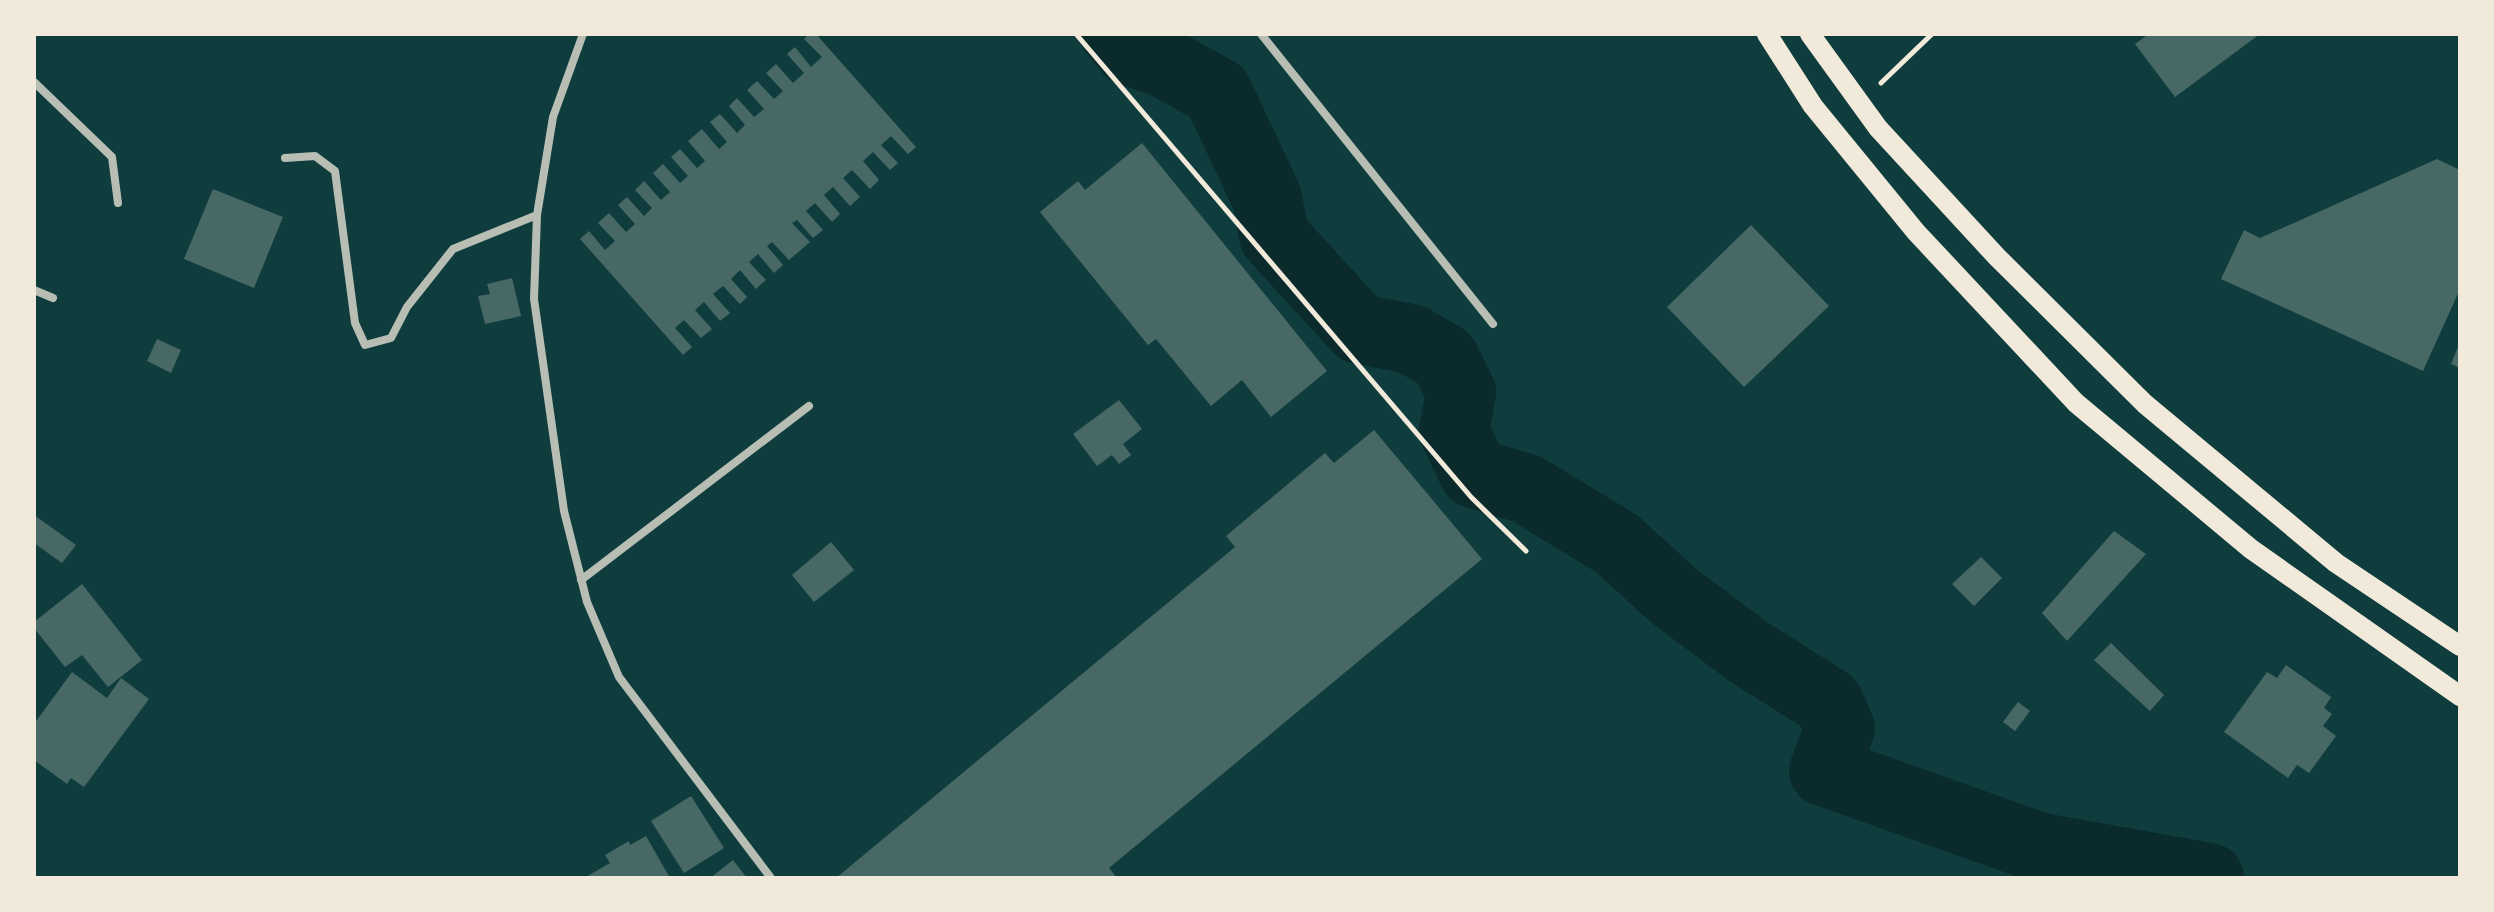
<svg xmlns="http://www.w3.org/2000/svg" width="2494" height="912" font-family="'PT Sans',sans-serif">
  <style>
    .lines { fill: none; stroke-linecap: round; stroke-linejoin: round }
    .river { stroke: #0a2a2b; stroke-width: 70 }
    .building { fill: #486865 }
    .path { stroke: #f1e9da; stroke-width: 5 }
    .minor { stroke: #b8beb3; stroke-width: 8 }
    .primary { stroke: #f1e9da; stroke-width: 20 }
  </style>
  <rect width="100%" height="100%" fill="#0f3d3e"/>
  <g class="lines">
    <path class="river" d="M1116 34 1130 51 1163 62 1217 92 1267 198 1274 236 1359 329 1411 339 1444 358 1461 392 1454 431 1474 473 1527 489 1617 544 1674 596 1749 652 1828 702 1840 728 1824 771 2041 848 2209 878"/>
  </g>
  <path class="building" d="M809 34H816L916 147 908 154 891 136 881 145 898 163 890 170 873 152 863 161 879 180 870 189 852 170 843 178 860 197 850 206 833 187 824 195 840 214 832 222 815 203 806 211 823 230 813 238 797 220 792 223 810 242 789 260 772 242 767 246 783 265 774 273 758 254 749 262 766 280 756 289 740 270 731 279 747 297 740 304 723 286 713 294 730 313 720 321 704 302 695 310 712 329 701 338 684 320 675 328 692 347 683 355 580 239 589 231 605 250 615 241 598 223 609 213 626 232 635 224 618 205 627 197 644 216 652 208 635 190 644 181 661 200 670 192 653 173 663 164 680 183 688 176 671 157 680 149 697 168 705 161 688 141 702 129 719 149 727 142 710 122 720 114 737 133 745 125 729 106 737 98 754 117 764 109 747 90 757 81 774 99 783 91 766 73 776 64 793 83 804 73 787 54 795 47 811 67 822 57 804 39Z
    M2149 34H2260L2175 97 2135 44Z
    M1142 143 1327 371 1271 417 1242 380 1211 406 1156 339 1148 345 1040 212 1078 181 1085 190Z
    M2437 159 2460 170V289L2423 371 2221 279 2244 230 2260 238Z
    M213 189 283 217 254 288 184 259Z
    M1751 225 1829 306 1744 387 1667 307Z
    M512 278 521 316 485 324 478 296 490 294 487 284Z
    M157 339 181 350 171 373 147 361Z
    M2460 342V368L2451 364Z
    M1119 400 1142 429 1123 444 1131 455 1119 464 1112 455 1097 466 1073 434Z
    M1374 430 1482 559 1109 868 1117 878H836L1235 547 1226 536 1325 453 1334 463Z
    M34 515 76 545 62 563 34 543Z
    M2114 531 2146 554 2067 641 2042 613Z
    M831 542 854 570 814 602 792 575Z
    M1981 557 2002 578 1974 606 1952 584Z
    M82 584 142 660 108 687 82 655 65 667 34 628V622Z
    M2111 643 2164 695 2150 711 2094 660Z
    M2286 665 2331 697 2324 708 2332 714 2323 726 2336 736 2309 773 2297 765 2288 778 2224 732 2267 672 2277 678Z
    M72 672 107 698 121 678 149 699 84 787 71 778 67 784 34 760V724Z
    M2018 702 2030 711 2015 731 2003 722Z
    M691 796 724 848 684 873 651 821Z
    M646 836 670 878H584L610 863 605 855 629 841 630 845Z
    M733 860 747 878H710Z"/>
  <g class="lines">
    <path class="path" d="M1076 34 1471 497 1526 551
      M1881 83 1932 34"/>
    <path class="minor" d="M583 34 553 117 537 215 534 299 564 511 587 602 619 677 771 878
      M1261 34 1493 324
      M34 82 112 157 118 203
      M285 158 315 156 335 171 355 323 365 345 391 338 407 307 453 249 537 215
      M34 290 53 298
      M581 580 809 406"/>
    <path class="primary" d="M1767 34 1813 106 1916 232 2076 403 2251 549 2460 696
      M1810 34 1878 128 1997 257 2145 404 2336 563 2460 646"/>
  </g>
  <rect width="2494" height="912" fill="none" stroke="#f1e9da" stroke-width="72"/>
</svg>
